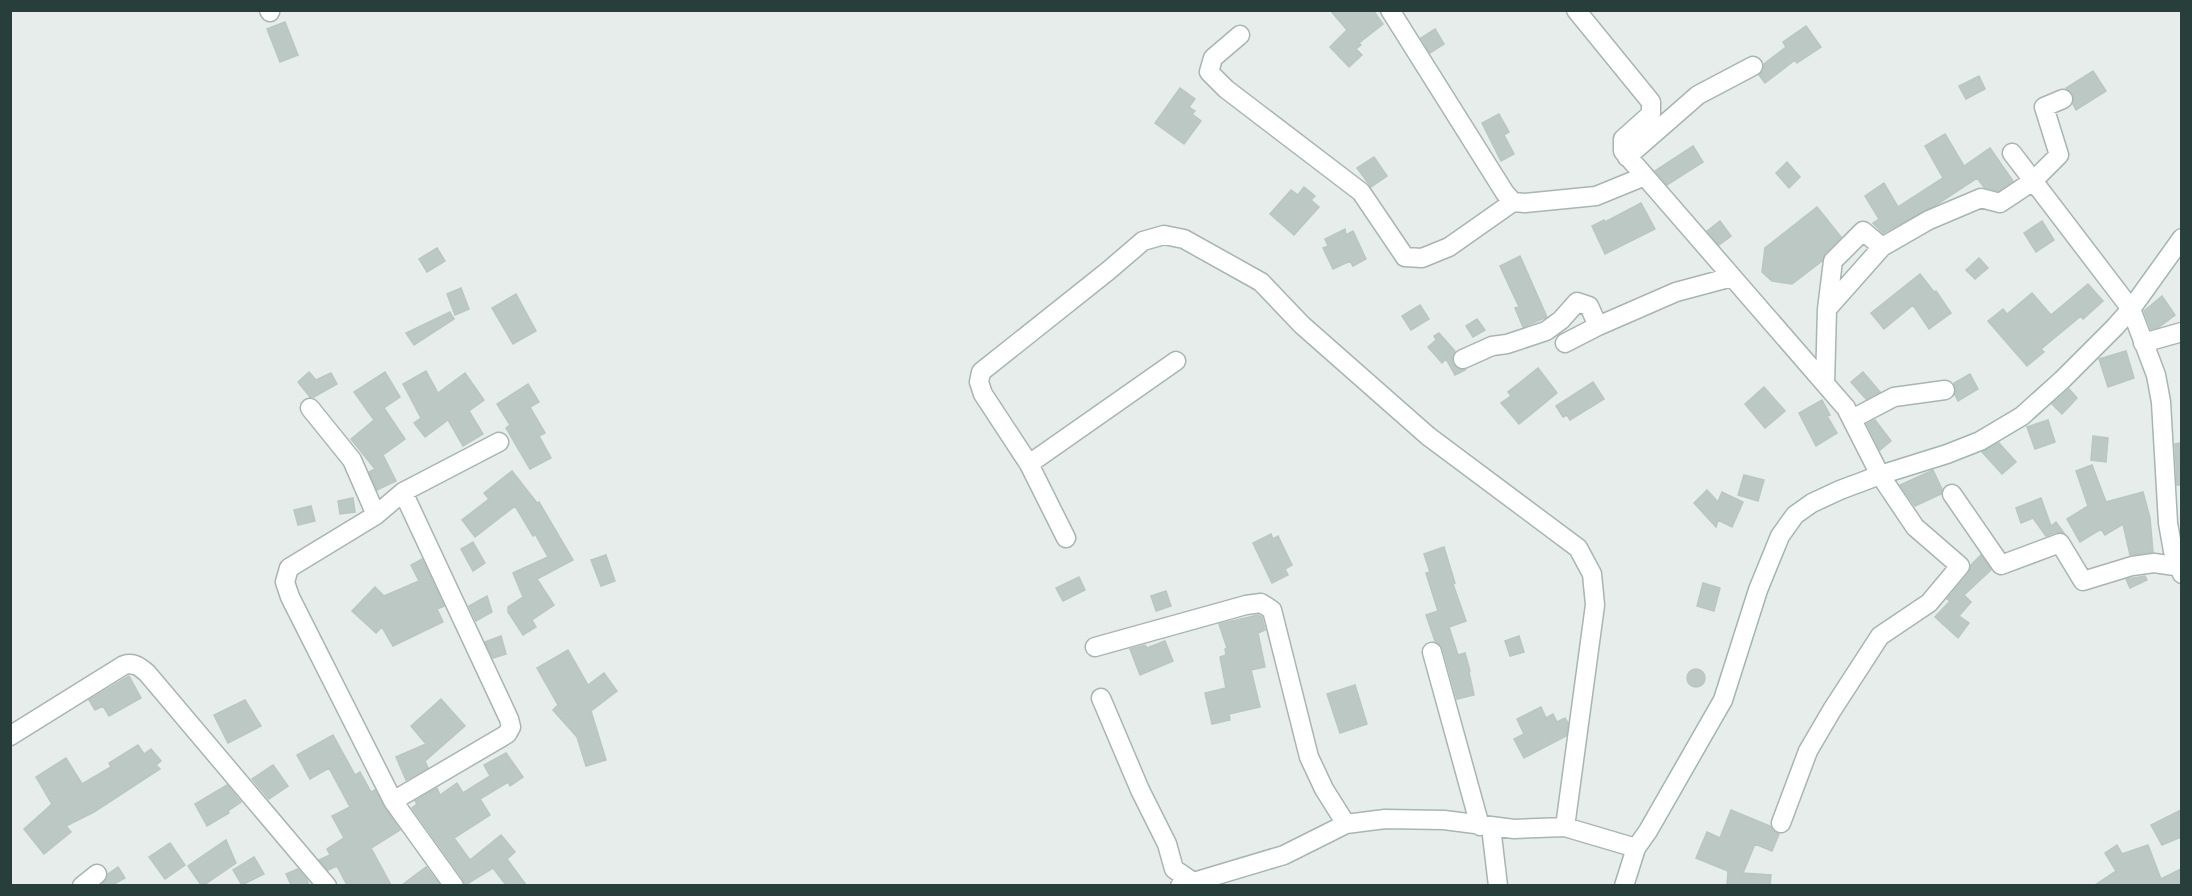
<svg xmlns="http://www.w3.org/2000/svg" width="2192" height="896" font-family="'Noto Sans',sans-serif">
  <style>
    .building { fill: #bcc8c4; stroke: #b9c6c2; stroke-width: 1.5 }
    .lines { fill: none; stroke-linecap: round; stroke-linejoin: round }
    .minor-casing { stroke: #a9b5b2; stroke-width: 21 }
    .secondary-casing { stroke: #a3b5b0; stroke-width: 21 }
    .minor { stroke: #fff; stroke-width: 18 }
    .secondary { stroke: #fff; stroke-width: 18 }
  </style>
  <rect width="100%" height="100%" fill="#e6edeb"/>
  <path class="building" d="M1330 10H1373L1383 24 1359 43 1361 45 1356 49 1362 55 1349 67 1330 47 1347 30Z
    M285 22 298 55 280 62 267 29Z
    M1806 26 1821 47 1797 63 1795 60 1765 83 1759 75 1763 71 1764 64 1786 47 1783 42Z
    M1435 29 1444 44 1430 53 1421 38Z
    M2093 71 2106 91 2076 110 2073 104V94L2066 88Z
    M1979 76 1985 89 1966 99 1959 86Z
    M1180 88 1195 99 1189 107 1195 111 1192 114 1201 121 1184 144 1155 123Z
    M1499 114 1509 132 1504 135 1514 154 1501 161 1482 123Z
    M1945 134 1964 166 1990 148 2013 181 1998 191 1984 187 1977 178 1936 205 1883 233 1873 223 1879 219 1865 196 1884 183 1898 207 1943 178 1925 146Z
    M1693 146 1703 162 1667 185 1655 171Z
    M1374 157 1387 176 1371 187 1357 168Z
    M1787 162 1800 177 1789 188 1776 173Z
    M1304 187 1315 196 1311 200 1319 207 1294 235 1270 214 1291 190 1298 195Z
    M1641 203 1655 229 1605 254 1592 226 1604 220 1605 222Z
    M1817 207 1841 237 1825 253 1822 261 1792 284 1772 281 1762 272 1765 248Z
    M1720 221 1731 236 1719 245 1707 231Z
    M2042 221 2054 240 2036 252 2024 233Z
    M1345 229 1346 235 1353 231 1366 259 1353 266 1350 261 1333 269 1323 248 1328 246 1325 239Z
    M437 248 445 261 427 272 419 259Z
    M1520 256 1547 317 1523 327 1515 308 1519 307 1500 266Z
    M1979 258 1988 268 1975 279 1966 270Z
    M1920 274 1934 292 1936 291 1951 313 1929 329 1913 305 1884 329 1871 313Z
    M2088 284 2103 301 2083 319 2081 316 2041 349 2044 352 2027 366 1988 321 2003 309 2007 314 2032 293 2051 315Z
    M461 288 469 309 455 315 447 294Z
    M516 294 536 331 513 344 492 308Z
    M2162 296 2175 315 2159 327 2151 329 2144 311Z
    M1420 305 1429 319 1411 330 1402 316Z
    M450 312 454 319 414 345 406 333Z
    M1477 319 1485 330 1473 337 1466 326Z
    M1439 333 1455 351 1452 357 1453 364 1457 368 1465 370 1455 375 1446 359 1442 363 1428 347 1436 340 1434 336Z
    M2126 351 2134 378 2108 387 2099 359Z
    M1538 368 1557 393 1519 424 1501 403 1511 396 1508 392Z
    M426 371 438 393 465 373 484 400 469 411 483 434 463 446 448 420 425 437 414 423 421 418 403 384Z
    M309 372 316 380 331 373 337 384 314 397H310L298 382Z
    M385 372 400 397 384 408 405 439 383 455 396 481 377 490 369 472 375 469 351 439 374 420 354 392Z
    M1863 372 1880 392 1866 399 1851 382Z
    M1970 374 1978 389 1958 401 1955 395 1956 389 1954 383Z
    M1593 382 1604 399 1570 420 1567 415 1563 417 1556 406Z
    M528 384 539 402 530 407 545 433 539 436 551 458 530 469 506 428 510 425 497 404Z
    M1764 387 1785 411 1765 428 1745 404Z
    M2069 389 2077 398 2062 414 2052 404Z
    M1822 400 1830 415 1827 416 1837 433 1816 446 1799 413Z
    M1875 420 1891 441 1880 450 1867 424Z
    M2048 420 2055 442 2035 449 2027 427Z
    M2093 436 2108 438 2106 462 2091 460Z
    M1999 443 2016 462 2002 474 1982 452Z
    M2181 443V485H2177L2175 444Z
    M2092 465 2106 502 2143 492 2150 518 2153 552 2130 555 2123 524 2105 535 2101 529 2080 542 2067 519 2088 506 2076 471Z
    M1933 470 1942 489 1941 494 1915 506 1900 485Z
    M512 471 537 503 539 502 573 560 537 579 554 605 532 620 536 627 523 635 508 612V607L523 597 513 573 548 557 535 534 533 536 515 506 475 537 462 520 489 499 484 493Z
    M1744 475 1764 480 1758 501 1738 495Z
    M1707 490 1718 502 1722 492 1743 502 1732 527 1718 520 1716 527 1694 503Z
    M353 498 355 512 340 514 338 501Z
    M2041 498 2051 526 2056 522 2064 533 2057 532 2046 536 2033 518 2021 523 2016 508Z
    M311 506 315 521 298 525 294 510Z
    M1271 534 1273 539 1278 536 1292 565 1285 569 1288 575 1272 583 1253 543Z
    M473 542 485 563 473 571 461 549Z
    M1444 547 1455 583 1453 584 1466 621 1449 627 1458 655 1465 653 1470 671 1469 672 1474 695 1457 699 1443 649 1435 641 1426 615 1438 611 1426 573 1430 572 1424 554Z
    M606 555 615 581 601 586 591 560Z
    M1981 555 1991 570 1964 595 1971 602 1959 616 1969 623 1958 638 1935 617 1950 601 1947 599 1969 573 1971 565Z
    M422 559 444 606 437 609 443 622 393 646 382 627 376 633 352 611 375 587 384 596 419 581 411 565Z
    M2145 576 2147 580 2130 588 2126 579Z
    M1079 577 1085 590 1063 601 1056 588Z
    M1703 583 1720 588 1714 611 1697 606Z
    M1166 591 1171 606 1156 611 1151 596Z
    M487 596 492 612 476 621 469 606Z
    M1258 615 1262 617 1265 630 1258 633 1265 667 1251 670 1260 707 1229 714 1230 720 1212 724 1205 693 1226 688 1220 657 1226 655 1225 649 1227 648 1219 624Z
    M501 636 506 654 493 658 485 642Z
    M1519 636 1524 652 1510 656 1505 641Z
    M1165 641 1173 661 1140 675 1130 649 1145 645 1147 648Z
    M568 650 588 685 604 673 617 691 591 711 606 760 586 766 577 737 553 710 558 705 537 668Z
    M1687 678a9 9 0 1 1 18 0a9 9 0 1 1-18 0Z
    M129 676 141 698 109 716 103 706 95 710 89 700Z
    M1355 685 1367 724 1340 733 1327 694Z
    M441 699 465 726 425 761 428 768 406 780 396 757 426 744 411 726Z
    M245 700 261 726 228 743 214 715Z
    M1541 707 1546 718 1553 714 1557 722 1565 718 1568 723 1566 736 1524 758 1514 739 1524 734 1517 719Z
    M333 735 355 775 360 772 371 792 375 790 384 807 400 830 371 848 391 885H347L337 866 328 870 319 860 330 855 327 849 344 838 332 816 350 807 329 768 310 779 297 755Z
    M138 745 144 754 151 749 161 761 156 765 160 769 94 812 66 826 71 832 44 854 24 829 52 804 36 777 66 758 82 784 111 767 109 763Z
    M506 753 523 777 510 786 508 782 480 799 490 815 454 838 470 860 501 835 515 852 507 859 526 885H506L493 868 465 885 463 879 412 808 417 804 415 801 437 788 440 795 457 783 463 793 490 776 484 765Z
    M273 765 288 786 269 799 252 779Z
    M227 785 241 802 228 811 229 813 207 826 195 804Z
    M1731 810 1770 826 1773 831 1779 834 1772 851 1755 844 1743 873 1771 875 1770 885H1727L1728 871 1696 858 1707 832 1720 838Z
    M2181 810V837L2162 845 2151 825Z
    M226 840 236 863 204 885H201L188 866Z
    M170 843 185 865 165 879 149 857Z
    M2117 845 2122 854 2148 845 2161 879 2181 869V885H2095L2116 871 2105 853Z
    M254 857 264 874 242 885 233 870Z
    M118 867 125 878 112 885H101L107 879 108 874Z
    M426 867 440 885H402Z
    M298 869 307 880 309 885H291L286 874Z"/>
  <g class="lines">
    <g class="minor-casing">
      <path id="minor" d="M269 10 270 12
        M1390 10 1505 193 1513 202 1525 203 1596 196 1645 176
        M1576 10 1651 102V114L1623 139V151L1846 408 1880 475 1915 527 1960 566 1929 603 1880 636 1832 710 1808 751 1781 823
        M1240 35 1213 58 1209 72 1226 89 1361 192 1405 257 1422 258 1449 247 1513 202
        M2012 153 2131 309 2156 375 2161 402 2168 523 2173 551 2182 574
        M1627 157 1698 95 1753 66
        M1827 309 1882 247 1929 220 1981 198 2000 203 2033 181 2059 155 2044 107 2063 99
        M1565 343 1598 326 1676 292 1732 277
        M2143 343 2182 332
        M1463 359 1492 346 1507 344 1546 331 1561 320 1577 302 1589 306 1598 326
        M1825 384 1827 309 1833 261 1863 231 1882 247
        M310 408 352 460 376 515
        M1852 419 1894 397 1945 390
        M1029 464 1176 361
        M1952 494 2001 565 2060 543 2083 581 2132 566 2154 563 2182 567
        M1066 538 1029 464 983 394 979 382 981 372 1108 271 1143 241 1164 235 1184 239 1261 282 1302 325 1428 436 1578 548 1592 574 1595 605 1565 827
        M1095 647 1246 605 1261 603 1272 610 1309 757 1324 789 1346 824
        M1432 652 1480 826
        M1101 698 1140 790 1167 844 1174 869 1193 882
        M10 736 124 665C134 662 140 667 147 673L327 886
        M393 801 507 734 511 727 509 719 403 492
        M1491 827 1498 886
        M82 886 97 874
        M454 886 393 801 290 597 285 582 289 568 376 515 403 492 499 442
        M1180 886 1284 855 1346 824 1385 819 1444 820 1514 829 1565 827 1636 848"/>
    </g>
    <g class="secondary-casing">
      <path id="secondary" d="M1624 886 1636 848 1648 831 1723 700 1758 590 1780 536 1795 515 1812 503 1840 490 1880 475 1947 454 1980 441 2022 416 2062 380 2115 327 2131 309 2182 238"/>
    </g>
    <use href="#minor" class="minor"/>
    <use href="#secondary" class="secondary"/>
  </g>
  <rect width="2192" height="896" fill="none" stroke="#273e3a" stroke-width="24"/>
</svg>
